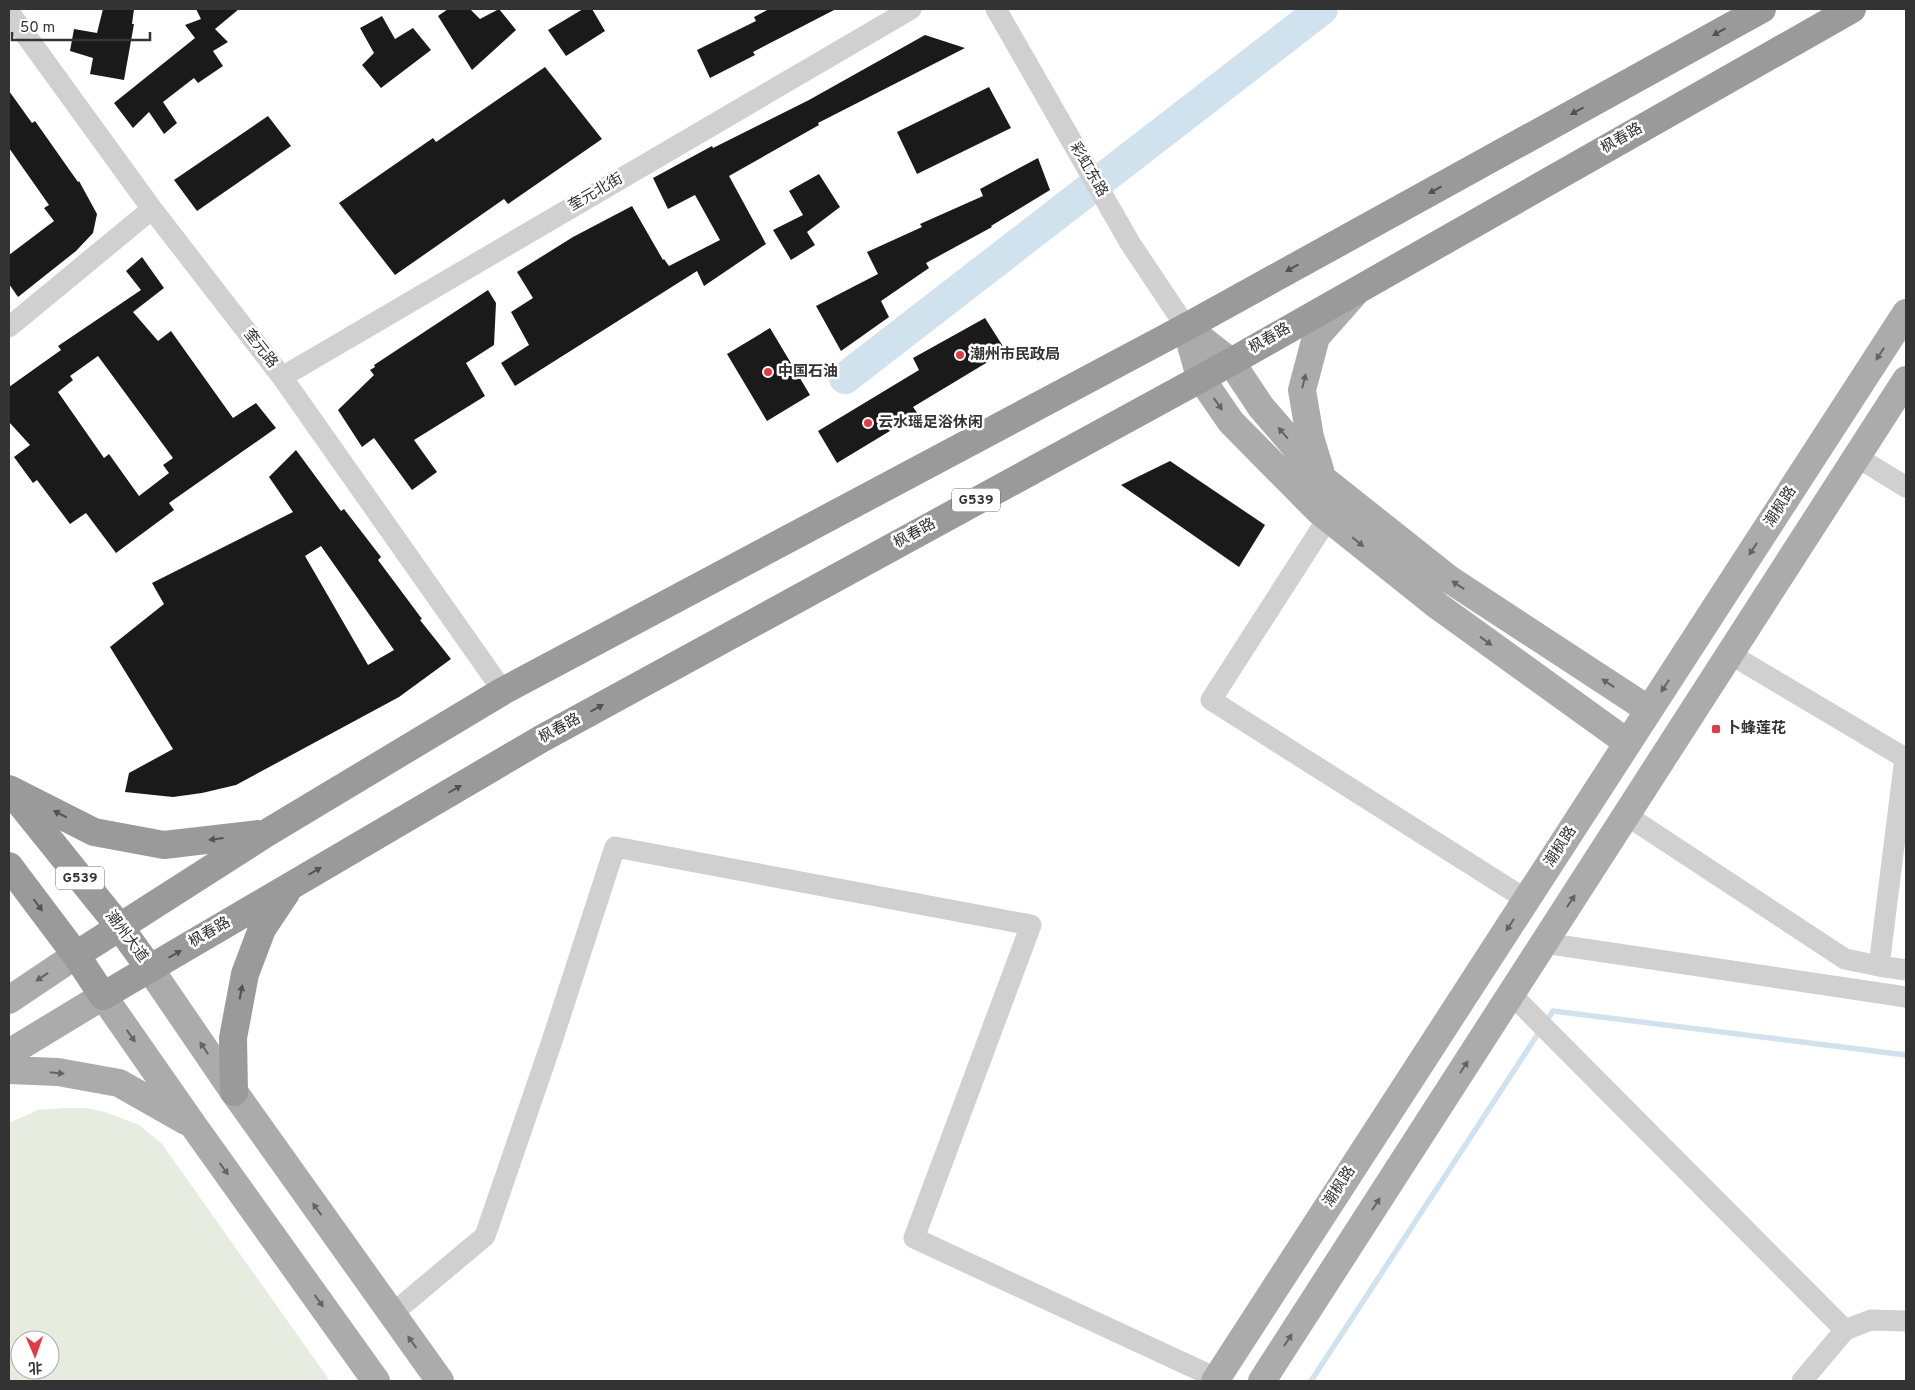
<svg xmlns="http://www.w3.org/2000/svg" width="1915" height="1390" font-family="Overpass,'Noto Sans SC',sans-serif">
  <style>
    .green { fill: #e6ecdf; fill-rule: evenodd }
    .lines { fill: none; stroke-linecap: round; stroke-linejoin: round }
    .stream { stroke: #cfe2ee; stroke-width: 5.5 }
    .river { stroke: #cfe2ee; stroke-width: 32 }
    .building { fill: #1a1a1a; fill-rule: evenodd }
    .minor { stroke: #d0d0d0; stroke-width: 21 }
    .major { stroke: #ababab; stroke-width: 28 }
    .highway { stroke: #9a9a9a; stroke-width: 28 }
    .oneway { fill: #525252 }
    .oneway2 { fill: #636363 }
    .poi-dot { fill: #e63946; stroke: #fff; stroke-width: 2 }
    .labels { text-anchor: middle; dominant-baseline: central; stroke-width: 5; stroke-linejoin: round; paint-order: stroke }
    .shield { fill: #fff; stroke: #707070; stroke-width: 1 }
    .shield-label { font-size: 14px; font-weight: bold; fill: #333 }
    .street-label { font-size: 15px; fill: #333; stroke: #fff }
    .poi-label { font-size: 15px; font-weight: bold; fill: #333; stroke: #fff; text-anchor: start }
  </style>
  <rect width="100%" height="100%" fill="#fff"/>
  <path class="green" d="M64 1108H87L105 1112 139 1125 162 1144 330 1381H9V1123L38 1110ZM20 1340H50V1370H20Z"/>
  <g class="lines">
    <path class="stream" d="M1311 1381 1553 1011 1906 1055"/>
    <path class="river" d="M845 378 1322 9"/>
  </g>
  <path class="building" d="M103 9H134L132 24H134L124 80 90 74 93 58 70 51 74 29 97 33Z
    M196 9H239L215 29 228 42 213 51 223 66 198 83 194 78 163 102 177 123 164 134 149 112 133 128 114 103 195 38 185 25 201 19Z
    M448 9H470L480 19 499 9 516 30 472 70 438 16Z
    M583 9H592L605 31 566 56 548 30Z
    M769 9H836L753 52 755 55 710 78 697 50 756 21 754 17Z
    M382 16 395 39 413 28 431 50 381 88 362 65 374 53 360 28Z
    M925 35 965 48 818 123 819 125 729 176 766 244 704 286 697 271 515 386 501 363 529 345 511 312 533 298 517 272 573 237 632 206 663 260 664 259 669 266 720 240 695 195 668 209 653 178 712 146 713 148 809 100Z
    M545 67 602 139 508 204 504 199 395 275 339 203 433 138 436 142Z
    M989 87 1011 128 917 174 897 132Z
    M9 91 32 123 35 121 78 182 79 181 97 214 93 233 76 251 18 297 9 284V255L54 221 44 208 49 205 9 148Z
    M268 116 291 146 197 211 174 180Z
    M1038 158 1050 190 991 226 992 227 926 263 929 268 881 301 889 317 841 351 816 306 878 274 867 252 922 227 920 224 983 196 980 189Z
    M819 174 840 207 807 232 815 245 791 260 773 230 803 215 789 191Z
    M142 257 164 288 133 312 158 341 171 331 233 418 256 403 276 428 169 503 174 510 116 553 86 513 70 524 37 480 33 483 14 457 30 445 9 422V387L61 350 58 346 141 290 126 271ZM98 356 173 458 163 465 169 473 139 496 109 454 104 458 58 392 73 380 70 376Z
    M488 290 496 303 494 345 466 363 485 396 414 440 437 472 412 490 374 438 362 447 338 410 374 375 370 370 375 367 374 365Z
    M985 318 1006 351 913 407 918 414 837 463 818 431 919 370 913 358Z
    M770 328 810 395 767 421 727 354Z
    M296 450 341 511 344 509 381 557 378 560 422 619 420 620 451 659 399 697 236 785 202 793 173 797 125 792 129 773 173 749 110 647 164 604 152 583 293 512 269 477ZM321 546 394 650 368 665 305 556Z
    M1170 461 1265 525 1239 567 1121 485Z"/>
  <g class="lines">
    <path class="minor" d="M996 9 1130 243 1186 327
      M9 12 152 209 282 377 503 691
      M9 327 152 209
      M282 377 911 9
      M1857 457 1906 487
      M1328 518 1211 700 1527 900
      M1626 815 1845 959 1879 966 1905 758 1730 654
      M1544 943 1906 997
      M1879 966 1906 970
      M1511 994 1845 1330
      M392 1314 485 1236 552 1041 615 847 1031 925 914 1238 1216 1378
      M1802 1381 1845 1330 1871 1320 1906 1321"/>
    <path class="major" d="M1186 327 1200 377 1231 422 1318 510 1438 606 1628 743
      M1186 327 1231 362 1261 407 1323 479 1449 579 1649 710
      M1320 470 1310 437 1302 390 1316 337 1354 294
      M150 969 234 1092 440 1381
      M9 1000 76 955
      M9 1053 103 996 193 1125 376 1381
      M9 1070 58 1072 119 1083 186 1121
      M1215 1381 1906 313
      M1262 1381 1906 380"/>
    <path class="highway" d="M9 789 94 832 164 845 258 834
      M15 797 119 926 150 969
      M9 866 76 955 103 996 541 739 1231 362 1852 9
      M76 955 265 834 503 691 1186 327 1762 9
      M234 1092 233 1038 245 974 262 929 286 893"/>
  </g>
  <defs><path id="oneway-solid" d="M-6-.8H1V-3.2L6.5 0L1 3.2V.8H-6Z" transform="scale(1.25)"/></defs>
  <g class="oneway">
    <use href="#oneway-solid" transform="translate(1719 32) rotate(151)"/>
    <use href="#oneway-solid" transform="translate(1577 111) rotate(151)"/>
    <use href="#oneway-solid" transform="translate(1435 190) rotate(151)"/>
    <use href="#oneway-solid" transform="translate(1292 268) rotate(151)"/>
    <use href="#oneway-solid" transform="translate(597 708) rotate(-29)"/>
    <use href="#oneway-solid" transform="translate(455 789) rotate(-30)"/>
    <use href="#oneway-solid" transform="translate(60 814) rotate(-153)"/>
    <use href="#oneway-solid" transform="translate(216 839) rotate(173)"/>
    <use href="#oneway-solid" transform="translate(315 871) rotate(-30)"/>
    <use href="#oneway-solid" transform="translate(38 905) rotate(53)"/>
    <use href="#oneway-solid" transform="translate(175 954) rotate(-30)"/>
    <use href="#oneway-solid" transform="translate(241 992) rotate(-79)"/>
  </g>
  <g class="oneway2">
    <use href="#oneway-solid" transform="translate(1880 354) rotate(123)"/>
    <use href="#oneway-solid" transform="translate(1304 381) rotate(-76)"/>
    <use href="#oneway-solid" transform="translate(1218 404) rotate(55)"/>
    <use href="#oneway-solid" transform="translate(1283 433) rotate(-131)"/>
    <use href="#oneway-solid" transform="translate(1358 542) rotate(39)"/>
    <use href="#oneway-solid" transform="translate(1753 549) rotate(123)"/>
    <use href="#oneway-solid" transform="translate(1458 585) rotate(-147)"/>
    <use href="#oneway-solid" transform="translate(1486 641) rotate(36)"/>
    <use href="#oneway-solid" transform="translate(1608 683) rotate(-147)"/>
    <use href="#oneway-solid" transform="translate(1665 686) rotate(123)"/>
    <use href="#oneway-solid" transform="translate(1571 901) rotate(-57)"/>
    <use href="#oneway-solid" transform="translate(1510 925) rotate(123)"/>
    <use href="#oneway-solid" transform="translate(42 977) rotate(146)"/>
    <use href="#oneway-solid" transform="translate(131 1036) rotate(55)"/>
    <use href="#oneway-solid" transform="translate(204 1048) rotate(-124)"/>
    <use href="#oneway-solid" transform="translate(1464 1067) rotate(-57)"/>
    <use href="#oneway-solid" transform="translate(57 1073) rotate(6)"/>
    <use href="#oneway-solid" transform="translate(224 1169) rotate(54)"/>
    <use href="#oneway-solid" transform="translate(1376 1204) rotate(-57)"/>
    <use href="#oneway-solid" transform="translate(317 1209) rotate(-126)"/>
    <use href="#oneway-solid" transform="translate(319 1301) rotate(54)"/>
    <use href="#oneway-solid" transform="translate(1288 1340) rotate(-57)"/>
    <use href="#oneway-solid" transform="translate(412 1342) rotate(-125)"/>
  </g>
  <g class="poi-dot">
    <circle cx="960" cy="355" r="5"/>
    <circle cx="768" cy="372" r="5"/>
    <circle cx="868" cy="423" r="5"/>
    <rect x="1711" y="724" width="10" height="10" rx="2.5"/>
  </g>
  <g class="labels">
    <g class="shield">
      <rect x="952" y="488.5" width="48" height="23" rx="4"/>
      <rect x="56" y="866.5" width="48" height="23" rx="4"/>
    </g>
    <g class="shield-label">
      <text x="976" y="500">G539</text>
      <text x="80" y="878">G539</text>
    </g>
    <g class="street-label">
      <text transform="translate(1622 139) rotate(-30)">枫春路</text>
      <text transform="translate(1088 170) rotate(60)">彩虹东路</text>
      <text transform="translate(596 193) rotate(-30)">奎元北街</text>
      <text transform="translate(1270 339) rotate(-30)">枫春路</text>
      <text transform="translate(260 349) rotate(52)">奎元路</text>
      <text transform="translate(1781 507) rotate(-57)">潮枫路</text>
      <text transform="translate(915 534) rotate(-29)">枫春路</text>
      <text transform="translate(560 729) rotate(-29)">枫春路</text>
      <text transform="translate(1561 847) rotate(-57)">潮枫路</text>
      <text transform="translate(210 933) rotate(-30)">枫春路</text>
      <text transform="translate(126 937) rotate(53)">潮州大道</text>
      <text transform="translate(1340 1187) rotate(-57)">潮枫路</text>
    </g>
    <g class="poi-label">
      <text x="970" y="355">潮州市民政局</text>
      <text x="778" y="372">中国石油</text>
      <text x="878" y="423">云水瑶足浴休闲</text>
      <text x="1726" y="729">卜蜂莲花</text>
    </g>
  </g>
  <rect width="1915" height="1390" fill="none" stroke="#333333" stroke-width="20"/>
  <g transform="translate(35 1355) rotate(178)"><circle r="24" fill="#ffffff" stroke="#adadad"/>
  <path d="M0-4L9 19L0 12L-9 19Z" fill="#e63946"/>
  <text y="-8" font-size="14" font-weight="bold" text-anchor="middle" fill="#333333">北</text>
  </g>
  <path d="M12 32v8h138v-8" fill="none" stroke="#333333" stroke-width="2.5"/>
  <text x="20" y="32" font-size="15" fill="#333333" stroke="#ffffff" stroke-width="4" paint-order="stroke">50 m</text>
</svg>
